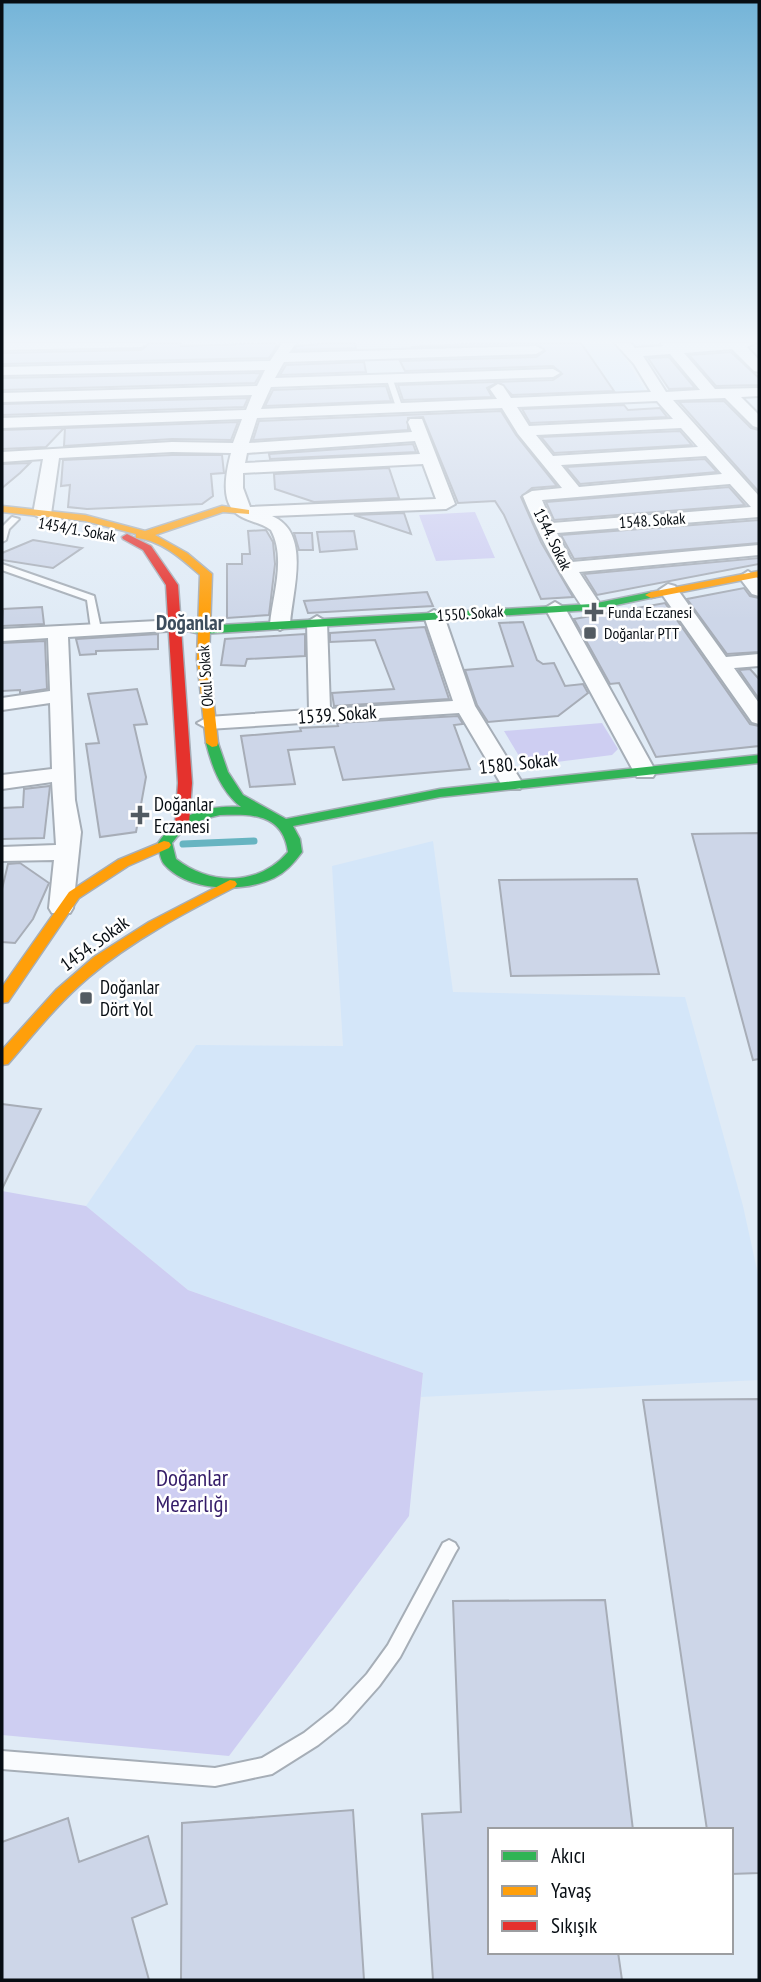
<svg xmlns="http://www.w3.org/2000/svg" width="761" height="1982" font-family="'PT Sans Narrow',sans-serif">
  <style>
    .built { fill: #d4e6f9 }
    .green { fill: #cecef2 }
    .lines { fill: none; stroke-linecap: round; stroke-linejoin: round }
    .stream { stroke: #67b4c1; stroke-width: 7 }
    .building { fill: #cdd6e8; stroke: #a7adb7; stroke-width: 2 }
    .lane-casing { stroke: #a6aeb7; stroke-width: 4 }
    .street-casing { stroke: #a6aeb7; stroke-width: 4 }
    .fast-casing { stroke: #a6aeb7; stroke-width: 3 }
    .slow-casing { stroke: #a6aeb7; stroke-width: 3 }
    .jam-casing { stroke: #a6aeb7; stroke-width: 3 }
    .lane { fill: #fafcfe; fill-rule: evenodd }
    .street { fill: #fafcfe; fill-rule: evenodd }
    .fast { fill: #30b455; fill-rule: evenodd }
    .slow { fill: #ff9f0a; fill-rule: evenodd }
    .jam { fill: #e5322d; fill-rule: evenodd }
    .poi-dot { fill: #535b62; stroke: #fff; stroke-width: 2.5 }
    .labels { text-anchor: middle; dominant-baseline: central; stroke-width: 5; stroke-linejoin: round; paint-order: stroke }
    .far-street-label { font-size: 16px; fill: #070d13; stroke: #fff }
    .far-poi-label { font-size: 16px; fill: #070d13; stroke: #fff; text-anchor: start }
    .street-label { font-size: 19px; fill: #070d13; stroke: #fff }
    .poi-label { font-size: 19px; fill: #070d13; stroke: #fff; text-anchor: start }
    .far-district-label { font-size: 21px; font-weight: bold; fill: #3d4d5d; stroke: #fff }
    .near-park-label { font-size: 23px; fill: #341c68; stroke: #fff }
  </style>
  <rect width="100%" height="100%" fill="#e0ebf6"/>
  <path class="built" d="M542 343H616L645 391 579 394Z
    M433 841 453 992 685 997 743 1206 759 1279V1380L421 1397 423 1373 188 1290 86 1206 196 1045 343 1046 332 866Z"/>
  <path class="green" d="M475 512 495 558 436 561 419 515Z
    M602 723 618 749 612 755 525 766 504 731Z
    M2 1191 86 1206 188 1290 423 1373 409 1516 229 1756 2 1735Z"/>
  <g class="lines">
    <path class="stream" d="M183 844 254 841"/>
  </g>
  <path class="building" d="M150 343H181V346L274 343 277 346 269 358 2 364V353L141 350Z
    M329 343H355L356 348 294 350 297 346Z
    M481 343H581L614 391 512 395 499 382 487 388 492 397 403 400 398 385 553 380 562 374 553 366 405 371 400 361 536 357 545 351 536 343 411 347Z
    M731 352 759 378V385L716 386 689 355Z
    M669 357 695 388 669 389 648 358Z
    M364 362 366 372 280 375 286 365Z
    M261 373 255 383 2 390V378Z
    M386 386 391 401 265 406 273 390Z
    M248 398 244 407 2 415V404Z
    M724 401 751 428 759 430V492L679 402Z
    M624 405 628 410 660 408 667 417 530 423 522 409Z
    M501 411 516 435 557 486 532 488 521 497 541 542 573 597 541 599 504 515 495 501 458 503 423 417 408 418V430L253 440 259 421Z
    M238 422 231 440 172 439 64 446 65 428Z
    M64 428 46 447 2 449V430Z
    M680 431 692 445 554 453 541 437Z
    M413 444 416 452 270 459 269 454Z
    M172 455H222L224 473 211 474 213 496 202 504 87 509 68 507 70 485 61 486 63 460Z
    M705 459 717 472 580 484 566 467Z
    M30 463 20 473 2 488V464Z
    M389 468 399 498 314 502 275 489 274 474Z
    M729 487 745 505 554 520 546 502Z
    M404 513 411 534 354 515Z
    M759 520V543L574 559 561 535Z
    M266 530 273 542 275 564 269 615 227 618V564H242V554H250L248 531Z
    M354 531 357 549 320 552 317 532Z
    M294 533H312L313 550H299Z
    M33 540 82 548 53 568 2 560V553Z
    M759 558V564L597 595 584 574Z
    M744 588 750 596 759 598V652L727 654 687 599Z
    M427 592 433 606 308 613 304 601Z
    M665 603 750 724 759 726V746L656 757 619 683 610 684 574 619Z
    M42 607 44 624 2 626 3 609Z
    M523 622 537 660 543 664 554 663 565 686 583 684 588 693 558 716 488 722 477 705 465 670 513 666 499 623Z
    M425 627 449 699 334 706 332 693 394 689 375 640 330 642V633Z
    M158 634V649L96 651V654L80 655 76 639Z
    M305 634V656L247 659 245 666 221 665 225 639Z
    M45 641 47 689 20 693V690L2 691V643Z
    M750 669 759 679V699L739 670Z
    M137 689 147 724 134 725 146 777 136 832 100 837 86 744 99 743 88 694Z
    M458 716 463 724 454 725 470 769 343 780 334 747 288 750 295 784 250 787 241 736 301 731 300 728 338 726 337 723Z
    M50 786 44 838 2 839V808L23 807 24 789Z
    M759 833V1059L753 1060 692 834Z
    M20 863 49 883 33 919 15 943 2 942V889L8 864Z
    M637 879 659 974 511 976 499 880Z
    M2 1104 41 1109 2 1189Z
    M759 1399V1873L731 1874V1830H707L643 1400Z
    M605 1600 633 1830H490V1952H618L622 1980H433L422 1814 461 1812 453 1601Z
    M353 1810 364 1980H181L182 1823Z
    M68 1818 79 1862 148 1836 167 1904 132 1918 149 1980H2V1842Z"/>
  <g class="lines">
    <g class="lane-casing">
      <path id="lane" d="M390 378 393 380 403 409 396 407 387 380Z
        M12 517 19 519 9 529 6 540 2 542V527Z
        M2 564 94 596 101 629 96 632 91 629 87 600 2 570Z
        M449 1540 455 1543 458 1548 455 1553 400 1657 379 1686 347 1722 318 1745 272 1774 215 1786 2 1769V1751L215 1768 262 1758 304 1733 333 1710 367 1674 388 1645 443 1543Z"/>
    </g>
    <g class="street-casing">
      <path id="street" d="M2 343H148L141 347 2 350Z
        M282 343H296L289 353 536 346 543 350 536 354 284 362 275 378 553 369 560 373 553 377 271 387 261 409 497 399 490 389 498 384 503 386 511 398 651 392 634 364 615 343H630L635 348 663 346 661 343H755L747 347 759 360V372L754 371 732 349 684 353 715 389 759 388V396L741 397 759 415V428L753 426 725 398 673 400 759 496V517L557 533 572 562 759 545V555L579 572 602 607 599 611H585C559 573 540 538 523 496L532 491 562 488 518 434 502 408 257 418 249 443 412 432 408 422 410 419H422L455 504 446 509 272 516C312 533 292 591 290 624L280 630 270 624C273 594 286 558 271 530 262 523 250 522 240 516 219 504 226 472 231 453L172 452 59 458 51 514 42 519 33 514 43 459 2 462V452L172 442 233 443 242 419 2 428V418L246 410 252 395 2 402V393L257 386 265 370 2 375V367L270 361ZM670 354 700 390 666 392 643 356ZM657 401 673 419 529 426 517 407ZM681 428 698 447 553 456 536 435ZM415 441 420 454 245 463 247 453ZM706 456 722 474 579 487 561 465ZM423 464 436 499 250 507 243 488V473ZM730 484 751 507 552 523 542 500Z
        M748 571 759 579V596L752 594 739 577Z
        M668 584 675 586 726 657 759 654V666L734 668 759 703V724L752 722 659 590Z
        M555 602 565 608 656 772 653 777H637L634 772 545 608Z
        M434 610 444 616 475 706 523 784 520 789H504L459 713 208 729 197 723 208 717 309 710 307 622 317 616 327 622 330 709 453 701 424 616Z
        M177 620 184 622 187 626 184 630 68 637 75 800 81 832 73 908 70 913H52L49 908 54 860 2 861V847L56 845 52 782 2 789V775L52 769 50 703 2 710V698L50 691 48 638 2 641V629Z"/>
    </g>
    <g class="fast-casing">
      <path id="fast" d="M651 592 655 593V597L592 610 201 634 173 628 171 626 177 623 201 626 592 604Z
        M212 739 218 743 228 772 243 795 286 819 440 789 759 755V763L440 797 293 826 300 839 302 852C294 863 286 872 274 878 243 893 188 892 164 864 160 859 159 849 158 843 178 814 206 805 241 807 221 791 212 767 206 743ZM220 815C251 814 283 813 288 852 259 886 211 886 176 859L172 843C184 826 200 819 220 815Z"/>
    </g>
    <g class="slow-casing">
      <path id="slow" d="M2 506 85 515 145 531 222 506 249 510V514L223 512 155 535 187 553 212 574 209 659 218 743 217 746 212 747 206 743 197 659 200 575C182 559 161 540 136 538V534L132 533 85 521 2 512Z
        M759 571V577L651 598 645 595 651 592Z
        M164 841 169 842 171 845 169 848 128 866 79 898 8 1002 2 1003V987L69 892 118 860Z
        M230 880 235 881 237 884 235 887C184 913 133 940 89 977 58 1003 34 1034 8 1064L2 1065V1050L56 990 94 957 149 922Z"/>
    </g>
    <g class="jam-casing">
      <path id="jam" d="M127 534 151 546 178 585 192 783 189 823 182 827 175 823 178 783 166 585 143 550 123 539 122 537Z"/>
    </g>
    <use href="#lane" class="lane"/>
    <use href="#street" class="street"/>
    <use href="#fast" class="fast"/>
    <use href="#slow" class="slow"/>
    <use href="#jam" class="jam"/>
  </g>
  <linearGradient id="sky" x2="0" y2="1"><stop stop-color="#74b4d8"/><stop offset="0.55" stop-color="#f1f6fb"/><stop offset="1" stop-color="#f1f6fb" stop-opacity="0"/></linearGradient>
  <rect width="761" height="620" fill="url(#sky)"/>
  <g class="poi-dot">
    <path d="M590.5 601.5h7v7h7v7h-7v7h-7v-7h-7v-7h7z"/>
    <rect x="583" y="626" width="14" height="14" rx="3.5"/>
    <path d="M136.5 804.5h7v7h7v7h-7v7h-7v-7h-7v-7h7z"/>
    <rect x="79" y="991" width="14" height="14" rx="3.5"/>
  </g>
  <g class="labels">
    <g class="far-street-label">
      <text transform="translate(652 520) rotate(-4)">1548. Sokak</text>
      <text transform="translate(77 529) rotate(10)">1454/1. Sokak</text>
      <text transform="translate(553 539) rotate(64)">1544. Sokak</text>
      <text transform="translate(470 613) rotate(-4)">1550. Sokak</text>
      <text transform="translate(205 676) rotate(-94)">Okul Sokak</text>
    </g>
    <g class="far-poi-label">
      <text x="608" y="612">Funda Eczanesi</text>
      <text x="604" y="633">Doğanlar PTT</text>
    </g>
    <g class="street-label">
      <text transform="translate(337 714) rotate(-4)">1539. Sokak</text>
      <text transform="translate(518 763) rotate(-6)">1580. Sokak</text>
      <text transform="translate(94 943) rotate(-36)">1454. Sokak</text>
    </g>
    <g class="poi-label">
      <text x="154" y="804">Doğanlar<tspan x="154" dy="22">Eczanesi</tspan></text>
      <text x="100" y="987">Doğanlar<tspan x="100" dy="22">Dört Yol</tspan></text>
    </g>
    <g class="far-district-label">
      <text x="190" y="622">Doğanlar</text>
    </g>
    <g class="near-park-label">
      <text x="192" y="1477">Doğanlar<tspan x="192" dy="26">Mezarlığı</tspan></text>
    </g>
  </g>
  <rect width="761" height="1982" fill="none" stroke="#070d13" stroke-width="7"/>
  <rect x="488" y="1828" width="245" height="126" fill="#ffffff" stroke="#9c9ea1" stroke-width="2"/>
  <rect x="502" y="1851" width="35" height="10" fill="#30b455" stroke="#9c9ea1" stroke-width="2"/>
  <text x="551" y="1863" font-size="21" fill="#070d13">Akıcı</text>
  <rect x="502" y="1886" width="35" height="10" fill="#ff9f0a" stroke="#9c9ea1" stroke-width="2"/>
  <text x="551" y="1898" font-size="21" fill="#070d13">Yavaş</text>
  <rect x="502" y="1921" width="35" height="10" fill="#e5322d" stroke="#9c9ea1" stroke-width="2"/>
  <text x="551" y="1933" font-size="21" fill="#070d13">Sıkışık</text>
</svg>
